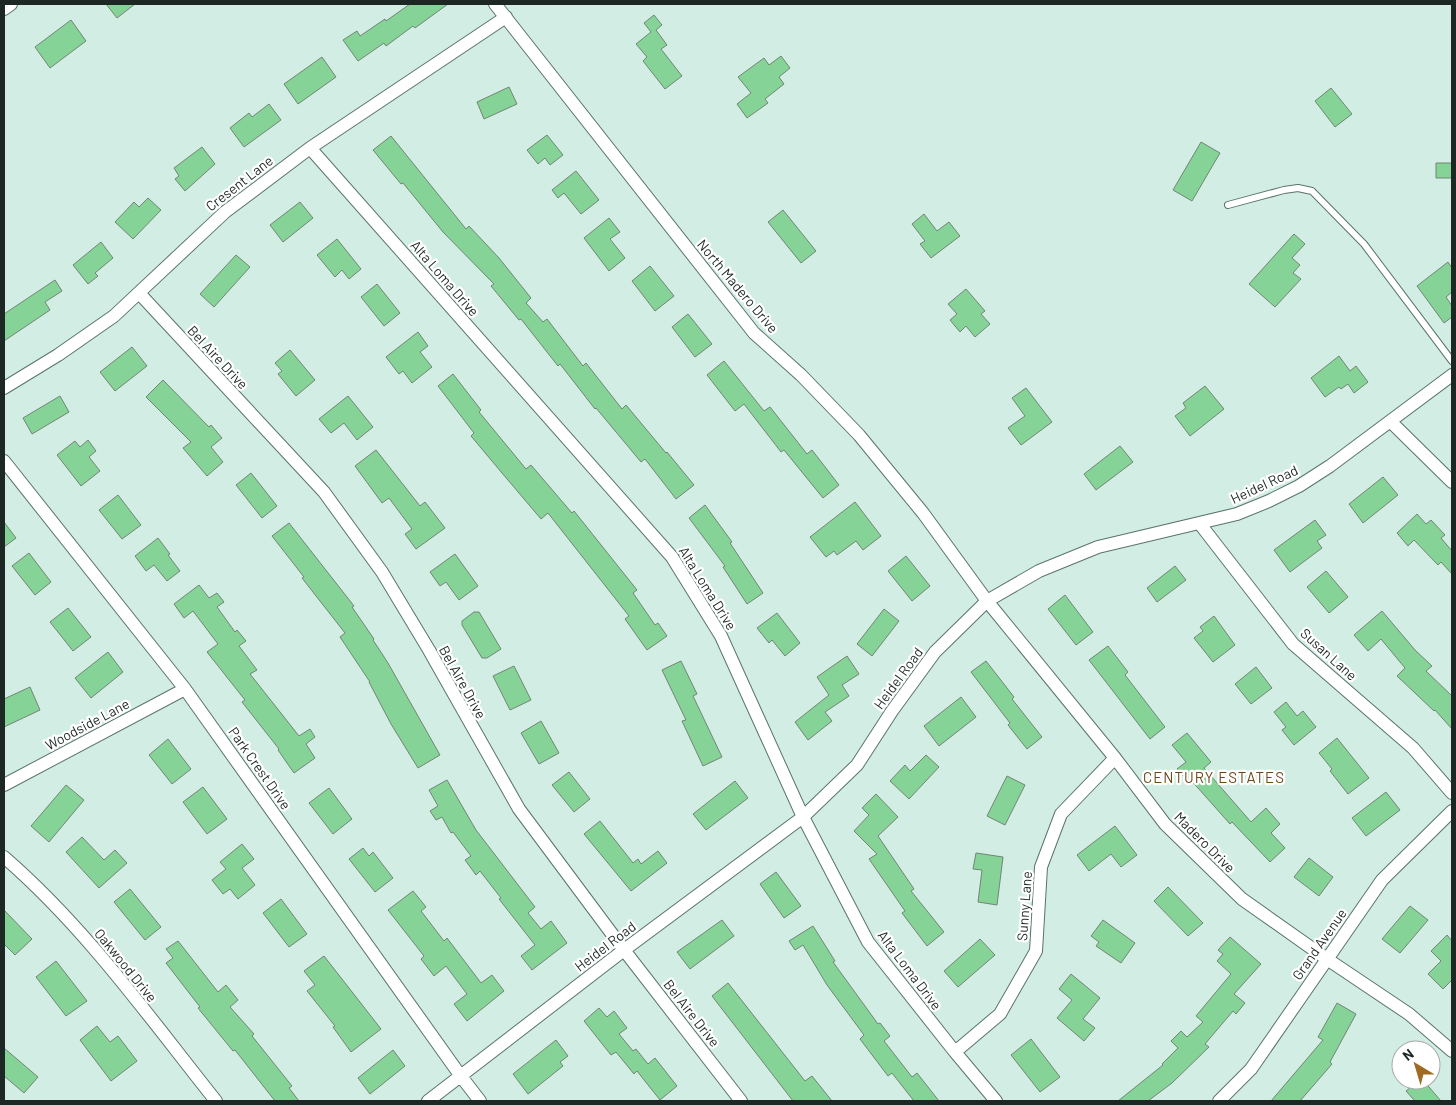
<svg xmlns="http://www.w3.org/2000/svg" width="1456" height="1105" font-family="Barlow,sans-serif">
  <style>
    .building { fill: #86d398; stroke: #728575 }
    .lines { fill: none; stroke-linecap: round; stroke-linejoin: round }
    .lane-casing { stroke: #5b746b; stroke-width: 8 }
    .street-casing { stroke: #5b746b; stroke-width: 14 }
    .lane { stroke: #fff; stroke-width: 6 }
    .street { stroke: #fff; stroke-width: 12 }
    .labels { text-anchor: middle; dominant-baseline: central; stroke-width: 4.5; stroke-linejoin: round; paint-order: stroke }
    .street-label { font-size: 14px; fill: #1d2824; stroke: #fff }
    .neighbourhood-label { font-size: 15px; letter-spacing: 1px; fill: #6b4716; stroke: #fff }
  </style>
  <rect width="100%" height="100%" fill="#d2ede3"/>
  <path class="building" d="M106 4H135L117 18Z
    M410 4H448L415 28 413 26 386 46 384 43 358 61 343 40 357 31 360 36 385 19 386 21Z
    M654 15 662 25 656 30 667 45 661 49 682 76 665 89 643 61 647 57 636 44 651 32 644 23Z
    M71 20 86 41 50 68 35 47Z
    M781 56 790 68 779 77 784 84 765 99 768 103 747 118 737 104 751 93 738 77 764 58 769 65Z
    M322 57 336 77 298 104 284 84Z
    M509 87 517 104 484 119 477 102Z
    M1331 88 1352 114 1335 127 1315 101Z
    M269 104 281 120 244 147 230 128 249 113 252 117Z
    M547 135 563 155 550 165 545 158 538 164 527 150Z
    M391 136 466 229 469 226 499 258 531 298 526 303 543 322 547 319 583 366 586 363 622 409 626 405 666 453 667 452 694 485 676 499 645 459 641 462 596 408 595 409 560 364 558 366 521 319 519 320 491 286 494 284 443 232 403 183 401 184 373 150Z
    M1201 142 1220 153 1192 201 1173 190Z
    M202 147 215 164 185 191 175 179 179 176 174 168Z
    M1436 163H1452V178H1436Z
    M576 171 599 200 581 214 564 193 558 198 552 190Z
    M148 198 161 210 133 239 115 222 134 202 139 207Z
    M300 202 313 218 283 242 270 225Z
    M783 210 816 251 801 263 768 222Z
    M924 214 937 231 949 222 960 236 931 258 920 244 925 241 912 224Z
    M609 218 620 232 610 239 625 258 609 271 584 238Z
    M1294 234 1305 244 1292 258 1300 265 1293 273 1301 279 1275 307 1249 284Z
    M337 239 361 269 349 279 342 270 335 277 317 255Z
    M101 242 113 258 95 273 98 276 88 284 73 265Z
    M236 255 250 267 214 307 200 294Z
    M1448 262 1452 268V292L1446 297 1452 306V317L1444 323 1417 286Z
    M650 266 674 296 655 311 632 281Z
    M55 280 62 291 45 302 50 310 4 341V314Z
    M377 284 400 313 384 326 361 297Z
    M966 289 985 311 981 314 990 324 975 337 966 326 960 332 950 320 957 314 948 304Z
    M688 314 712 344 695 357 672 327Z
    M418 332 428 346 420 352 432 367 412 383 403 371 399 374 386 357Z
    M132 347 147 366 115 391 100 372Z
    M290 350 315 380 296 396 278 374 282 371 275 363Z
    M1339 356 1350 371 1356 366 1368 382 1354 393 1348 384 1341 389 1339 387 1325 397 1311 378Z
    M724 361 764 411 770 407 807 454 812 450 839 485 823 498 784 450 781 452 744 404 735 411 707 375Z
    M453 374 481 410 479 412 526 469 531 465 572 513 574 511 637 590 633 593 655 625 658 623 667 636 647 650 625 619 629 616 548 513 541 519 502 473 471 436 474 433 438 386Z
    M163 380 209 427 211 425 222 438 211 447 223 462 207 476 183 448 191 442 146 397Z
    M1205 386 1224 409 1190 436 1175 416 1186 408 1183 403Z
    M1026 388 1052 422 1021 445 1008 428 1025 416 1012 398Z
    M60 396 69 412 32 434 23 418Z
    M348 396 373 427 357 440 344 423 331 433 319 419Z
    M88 440 96 451 89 457 100 471 81 486 57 455 75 441 80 447Z
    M1120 446 1133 462 1096 490 1084 474Z
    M376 450 420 506 425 502 445 528 416 549 405 534 412 529 389 498 382 503 355 466Z
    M251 473 277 506 262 518 236 485Z
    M1383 477 1398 495 1363 523 1349 504Z
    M118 495 141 525 122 539 99 510Z
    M855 502 881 536 863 550 856 541 837 555 834 551 826 557 810 537Z
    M705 505 732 542 730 543 763 593 747 604 723 567 725 566 689 518Z
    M1417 514 1426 524 1431 520 1445 535 1441 538 1452 551V574L1441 562 1438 565 1414 540 1408 546 1397 533Z
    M1315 520 1326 535 1317 541 1322 548 1290 572 1274 550Z
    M4 522 16 538 4 547Z
    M289 523 354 606 352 607 374 639 373 640 388 663 440 755 418 768 391 724 369 682H370L340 637 345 633 302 578 304 577 272 536Z
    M158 538 170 554 168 555 180 571 167 581 154 565 146 571 135 556Z
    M29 553 51 582 35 595 12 566Z
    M455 554 478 586 459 600 446 582 440 586 430 572Z
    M906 556 930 586 912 601 888 571Z
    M1175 566 1186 580 1157 602 1147 588Z
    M1326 571 1348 597 1329 613 1307 587Z
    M199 585 209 598 217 593 224 602 217 607 235 632 237 630 246 641 239 646 257 670 250 674 299 736 310 729 315 737 306 744 315 758 294 773 278 750 279 749 242 702 245 700 207 652 218 644 193 611 184 618 174 604Z
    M1065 595 1093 632 1076 645 1048 609Z
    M68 608 91 637 73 651 50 622Z
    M884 609 899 621 872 656 857 644Z
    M1382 611 1415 650 1432 666 1426 671 1452 696V729L1435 710 1434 711 1397 676 1405 668 1381 639 1368 651 1354 635Z
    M474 612H479L501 649 487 658H482L462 625V621Z
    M777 613 800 643 785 656 772 640 769 643 757 628Z
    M1214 616 1235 645 1213 662 1194 638 1203 631 1200 627Z
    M1108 646 1128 672 1125 675 1165 727 1150 739 1089 660Z
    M108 652 123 672 91 698 75 678Z
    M847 656 859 674 842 685 849 696 825 712 832 721 808 740 795 722 829 695 817 677Z
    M681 661 697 694 693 696 722 757 703 766 682 721 686 720 662 670Z
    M986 661 1014 697 1012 699 1042 737 1027 749 1008 725 1010 723 971 672Z
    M514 666 531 700 510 710 493 676Z
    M1256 667 1272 688 1251 704 1235 684Z
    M30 687 40 710 4 727V699Z
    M961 697 976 717 939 746 924 726Z
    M1286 702 1297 716 1303 711 1316 727 1294 745 1282 730 1286 727 1274 712Z
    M541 721 559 753 539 764 521 733Z
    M1187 733 1211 762 1204 768 1251 822 1266 808 1280 824 1271 833 1285 848 1270 862 1232 822 1230 824 1190 779 1188 781 1177 769 1186 762 1172 745Z
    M1337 738 1369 778 1348 794 1330 771 1332 769 1319 753Z
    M168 739 191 769 172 784 149 755Z
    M926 755 939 767 909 799 890 781 905 765 910 771Z
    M569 772 590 799 574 812 552 785Z
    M1007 776 1025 785 1005 825 987 816Z
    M447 780 476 830 535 907 528 913 541 929 551 921 567 943 532 970 521 956 535 945 499 899 501 898 480 871 476 875 465 860 471 856 453 832 451 833 442 817 436 820 430 811 438 806 429 790Z
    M735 781 748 798 706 830 693 814Z
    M66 785 84 800 49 842 31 826Z
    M203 787 227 819 207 834 183 802Z
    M329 788 352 819 333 834 309 803Z
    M1386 792 1400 810 1366 836 1352 818Z
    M876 794 898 817 878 836 914 889 911 891 944 932 927 946 902 913 905 911 869 859 877 854 854 831 869 815 862 808Z
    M600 821 633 863 638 859 641 864 658 851 667 863 631 891 584 834Z
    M1115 826 1137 855 1121 867 1111 854 1089 871 1077 855Z
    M82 837 104 860 115 850 127 863 99 888 66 852Z
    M242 844 254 859 242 868 255 885 238 899 230 889 223 894 212 880 226 869 220 862Z
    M363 848 369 856 373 852 393 878 375 892 349 859Z
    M976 853 1003 857 997 905 978 902 982 870 973 869Z
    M1309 858 1333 877 1319 896 1294 877Z
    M776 872 801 906 784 918 760 884Z
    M1168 887 1203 923 1188 936 1154 901Z
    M130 889 161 927 145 940 114 902Z
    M413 891 426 907 421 911 444 941 447 938 481 983 492 975 504 991 467 1021 454 1004 467 994 446 966 434 976 421 959 424 956 388 910Z
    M281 899 307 934 289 947 263 913Z
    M1410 906 1428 920 1400 953 1382 939Z
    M4 910 32 939 15 955 4 944Z
    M722 920 734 936 690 969 677 952Z
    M1103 920 1135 943 1121 963 1096 946 1099 942 1091 936Z
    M813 926 835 961 833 962 878 1024 880 1023 890 1036 884 1041 912 1077 917 1073 939 1101H914L892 1073 888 1076 860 1039 864 1035 827 985 803 945 795 950 789 941Z
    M1447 935 1452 941V980L1443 989 1428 974 1441 961 1431 951Z
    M1230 937 1261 964 1234 994 1245 1003 1236 1014 1233 1011 1205 1044 1209 1047 1172 1083 1148 1101H1118L1163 1065 1162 1064 1178 1048 1171 1041 1181 1031 1187 1037 1203 1022 1196 1016 1231 974 1217 961 1223 954 1218 950Z
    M980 939 995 955 958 987 944 971Z
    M178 941 218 992 226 985 238 1000 230 1007 254 1034 252 1036 292 1086 289 1088 299 1101H275L235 1050 233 1051 198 1008 200 1007 166 963 173 958 166 949Z
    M324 956 381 1029 351 1052 333 1027 335 1026 307 991 315 985 304 971Z
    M56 961 87 1001 66 1016 36 977Z
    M1071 974 1100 998 1083 1019 1095 1028 1084 1041 1057 1018 1072 1000 1059 989Z
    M728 983 805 1081 812 1076 832 1101H793L712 996Z
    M1337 1003 1356 1014 1330 1062 1332 1064 1300 1101H1271L1323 1040 1318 1037Z
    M599 1008 607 1017 614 1011 627 1028 619 1034 633 1051 636 1049 648 1064 655 1058 677 1086 660 1100 637 1071 634 1074 616 1052 611 1055 584 1021Z
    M97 1026 110 1042 118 1036 137 1061 111 1081 80 1040Z
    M1031 1039 1060 1077 1040 1092 1011 1055Z
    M556 1040 568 1056 560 1062 563 1066 528 1094 513 1074Z
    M4 1048 38 1077 24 1093 4 1076Z
    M393 1050 405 1066 370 1094 358 1078Z
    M1420 1080H1423L1441 1101H1415L1406 1091Z"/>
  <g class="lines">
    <g class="lane-casing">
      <path id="lane" d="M1228 205 1284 190 1298 188 1312 191 1364 244 1452 361"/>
    </g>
    <g class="street-casing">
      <path id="street" d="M495 4 754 333 801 375 859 435 923 513 987 601 1115 758 1165 824 1242 899 1327 959 1409 1014 1452 1051
        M4 9 11 4
        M310 148 672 557 721 636 803 817 868 942 955 1052 996 1101
        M139 293 324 492 382 572 429 650 519 809 624 950 741 1101
        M4 388 58 355 114 316 225 212 310 148 506 17
        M1391 422 1452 482
        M4 461 185 689 460 1075 480 1101
        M1200 524 1293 644 1413 748 1452 793
        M4 785 185 689
        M4 857C86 928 149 1017 216 1101
        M955 1052 1000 1014 1036 951 1041 867 1061 814 1115 758
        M428 1101 624 950 803 817 857 765 892 711 935 652 987 601 1039 571 1098 547 1237 514 1269 501 1299 486 1330 466 1452 375
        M1219 1101 1251 1069 1382 880 1452 811"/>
    </g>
    <use href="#lane" class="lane"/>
    <use href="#street" class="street"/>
  </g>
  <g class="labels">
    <g class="street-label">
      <text transform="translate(239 183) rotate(-38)">Cresent Lane</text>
      <text transform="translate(445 278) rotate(49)">Alta Loma Drive</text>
      <text transform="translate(738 286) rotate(50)">North Madero Drive</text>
      <text transform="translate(218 357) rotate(47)">Bel Aire Drive</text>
      <text transform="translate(1264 484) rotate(-25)">Heidel Road</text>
      <text transform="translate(708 588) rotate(58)">Alta Loma Drive</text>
      <text transform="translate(1329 654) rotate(42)">Susan Lane</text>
      <text transform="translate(898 678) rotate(-54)">Heidel Road</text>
      <text transform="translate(463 682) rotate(61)">Bel Aire Drive</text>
      <text transform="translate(87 724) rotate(-28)">Woodside Lane</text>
      <text transform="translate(260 768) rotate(55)">Park Crest Drive</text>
      <text transform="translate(1205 842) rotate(45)">Madero Drive</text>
      <text transform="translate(1024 906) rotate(-86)">Sunny Lane</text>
      <text transform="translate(1319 944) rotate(-55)">Grand Avenue</text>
      <text transform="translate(605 946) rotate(-37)">Heidel Road</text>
      <text transform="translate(126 965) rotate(51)">Oakwood Drive</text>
      <text transform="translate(910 970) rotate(53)">Alta Loma Drive</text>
      <text transform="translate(692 1013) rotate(52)">Bel Aire Drive</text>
    </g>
    <g class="neighbourhood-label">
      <text x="1214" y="777">CENTURY ESTATES</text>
    </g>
  </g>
  <rect width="1456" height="1105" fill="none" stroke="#1d2824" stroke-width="10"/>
  <g transform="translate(1416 1065) rotate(322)"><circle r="24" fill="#ffffff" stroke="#a5a9a7"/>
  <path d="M0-4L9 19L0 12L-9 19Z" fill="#9f6a22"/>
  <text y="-8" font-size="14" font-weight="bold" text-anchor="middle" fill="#1d2824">N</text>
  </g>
</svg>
